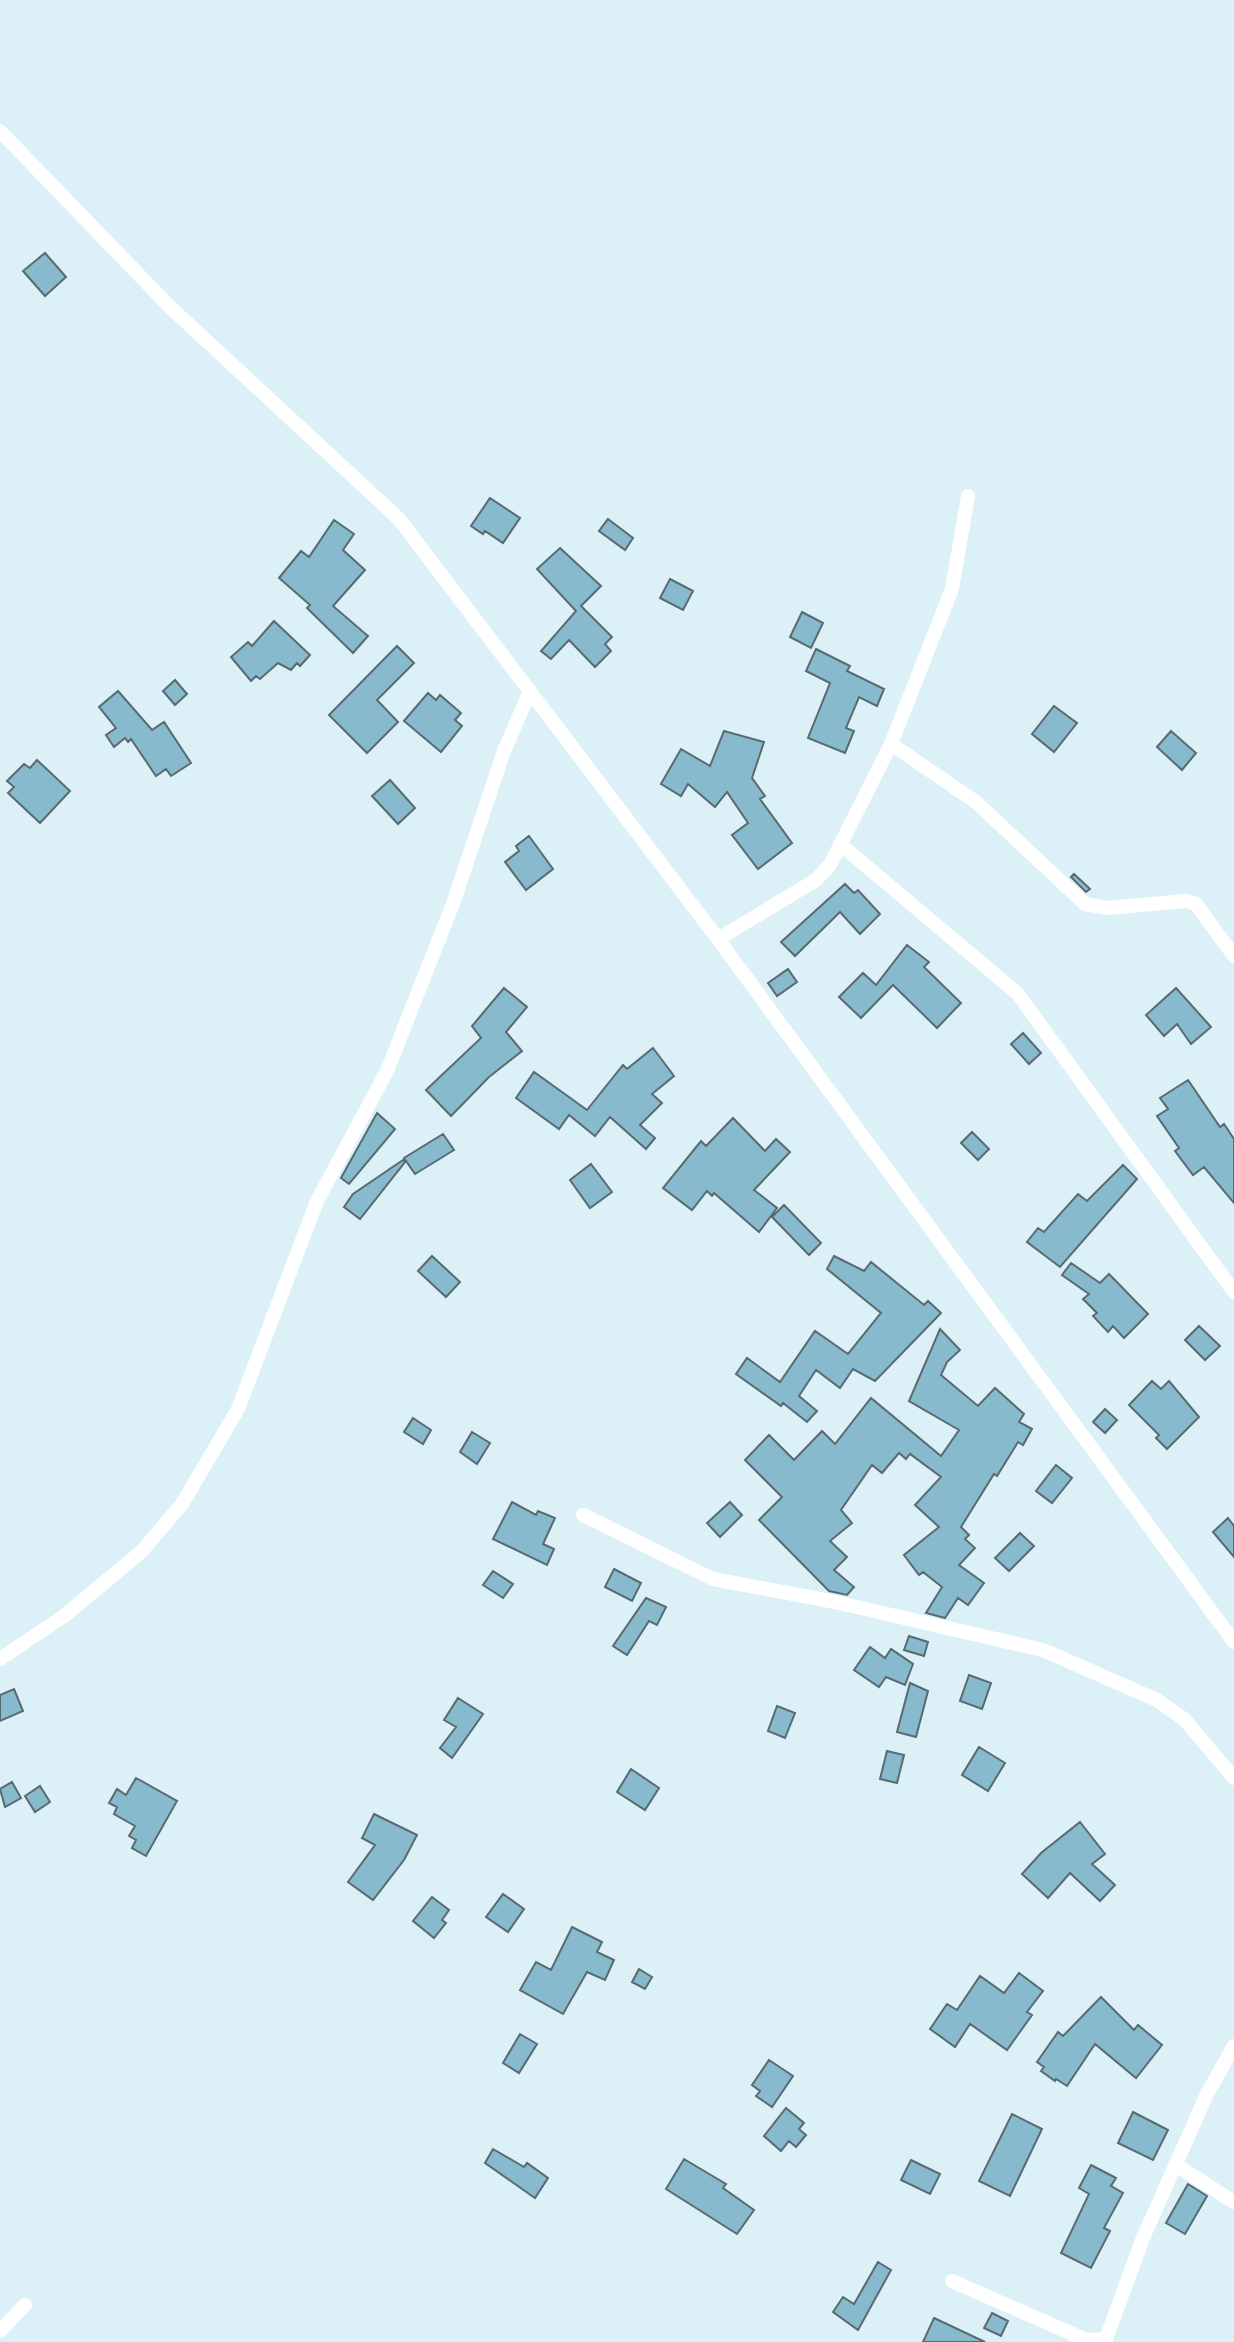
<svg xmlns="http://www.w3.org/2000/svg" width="1234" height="2342" font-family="'Work Sans',sans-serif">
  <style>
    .building { fill: #88bacd; stroke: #596a71; stroke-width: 2 }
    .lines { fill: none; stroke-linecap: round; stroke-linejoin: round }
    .street { stroke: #fff; stroke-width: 14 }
  </style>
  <rect width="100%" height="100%" fill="#dcf0f7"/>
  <path class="building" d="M45 253 66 277 45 296 23 271Z
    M490 498 520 518 503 543 485 531 483 534 471 526Z
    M608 519 633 538 625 550 599 531Z
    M334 520 354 534 343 550 365 570 333 606 368 636 353 653 307 608 310 605 279 578 301 551 309 557Z
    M560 548 601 586 581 606 612 637 605 644 611 651 595 667 569 640 551 659 541 651 576 611 537 569Z
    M670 579 693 591 683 610 660 598Z
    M802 612 823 623 811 648 790 637Z
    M274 621 310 655 300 666 297 663 291 670 278 663 260 679 256 676 251 681 231 657 248 642 252 646Z
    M397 646 414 663 377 700 398 722 367 753 329 715Z
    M816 649 850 666 847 671 884 689 877 706 859 697 846 728 854 731 845 753 808 738 830 683 806 671Z
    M175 680 187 694 175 705 163 691Z
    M118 691 152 730 164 722 191 763 171 776 166 769 156 776 131 739 128 742 125 738 114 747 106 735 116 728 99 707Z
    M428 693 436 700 440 695 461 713 455 720 462 726 441 752 404 721Z
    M1054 706 1077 723 1054 752 1032 734Z
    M724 731 764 742 752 778 765 796 760 799 792 843 758 869 732 835 748 823 727 792 715 807 688 784 681 796 661 784 681 749 710 766Z
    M1171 731 1196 753 1182 770 1157 747Z
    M37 760 70 791 40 823 8 793 14 787 7 781 24 764 30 768Z
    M390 780 415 808 398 824 372 796Z
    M529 836 553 869 526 890 505 862 519 851 516 846Z
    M1074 874 1090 889 1086 892 1071 877Z
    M845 884 854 893 858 890 880 914 860 934 840 912 795 956 781 942Z
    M907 945 929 962 924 967 961 1003 937 1028 893 985 861 1018 839 997 863 973 876 985Z
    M788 969 797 982 777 996 768 983Z
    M504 988 527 1007 506 1032 522 1051 489 1077 451 1116 426 1090 481 1038 472 1026Z
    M1176 988 1211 1027 1191 1044 1177 1024 1164 1036 1146 1015Z
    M1023 1033 1041 1053 1029 1064 1011 1044Z
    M653 1048 674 1076 652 1094 662 1103 640 1125 655 1138 646 1149 610 1117 595 1136 569 1115 559 1129 516 1098 534 1072 587 1110 623 1065 627 1069Z
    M1188 1080 1220 1127 1224 1124 1234 1139V1203L1204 1167 1193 1175 1175 1151 1179 1148 1157 1116 1168 1109 1160 1098Z
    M377 1113 395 1129 349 1184 341 1178Z
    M733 1118 765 1151 776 1139 790 1152 754 1190 777 1208 759 1232 714 1193 712 1196 707 1191 692 1210 663 1188 701 1141 706 1146Z
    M972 1132 989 1149 978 1160 961 1143Z
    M443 1134 454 1150 415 1174 404 1158Z
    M403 1160 405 1162 360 1219 344 1207 353 1194Z
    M591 1164 612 1192 590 1208 570 1180Z
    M1123 1165 1137 1179 1060 1267 1027 1242 1038 1228 1044 1232 1078 1194 1087 1201Z
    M784 1205 821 1243 809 1255 772 1217Z
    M432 1256 460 1282 446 1297 418 1271Z
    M834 1256 864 1271 871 1262 924 1305 928 1301 941 1313 875 1381 853 1369 840 1388 816 1370 799 1396 817 1411 807 1422 783 1403 781 1406 736 1374 747 1358 780 1382 815 1331 848 1354 881 1313 827 1269Z
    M1071 1263 1100 1283 1109 1274 1148 1314 1124 1338 1113 1326 1108 1332 1093 1316 1097 1313 1083 1299 1089 1294 1062 1275Z
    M1199 1326 1220 1346 1205 1360 1185 1340Z
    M940 1329 960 1350 947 1362 941 1375 978 1406 995 1388 1024 1414 1019 1422 1032 1429 1023 1445 1018 1442 997 1476 994 1474 961 1527 969 1535 965 1539 975 1548 959 1565 984 1583 968 1605 958 1598 945 1618 926 1613 942 1587 923 1572 919 1575 904 1555 939 1527 915 1505 941 1477 910 1454 906 1459 899 1453 882 1473 872 1465 841 1510 852 1523 830 1541 847 1557 834 1570 854 1587 847 1595 829 1591 759 1520 782 1497 745 1460 769 1435 794 1460 822 1431 835 1444 871 1398 941 1456 959 1430 909 1401Z
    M1152 1381 1161 1389 1169 1381 1199 1417 1167 1449 1156 1438 1159 1435 1129 1405Z
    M1105 1409 1117 1420 1105 1433 1093 1422Z
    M413 1418 431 1430 423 1444 404 1432Z
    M472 1432 490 1443 477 1464 460 1452Z
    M1056 1465 1072 1478 1052 1503 1036 1491Z
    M512 1502 536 1515 538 1511 555 1518 543 1544 554 1549 547 1565 493 1539Z
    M730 1502 742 1515 720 1537 707 1523Z
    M1228 1518 1234 1526V1557L1213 1532Z
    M1020 1533 1034 1546 1009 1571 995 1558Z
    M614 1569 641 1583 632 1601 605 1587Z
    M493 1571 513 1584 503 1598 483 1585Z
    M646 1598 666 1607 657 1625 649 1621 627 1655 613 1646Z
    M909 1636 928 1642 924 1656 904 1650Z
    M870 1647 885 1658 891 1649 913 1664 905 1685 886 1677 879 1687 854 1670Z
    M969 1675 991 1683 982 1709 960 1701Z
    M910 1683 928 1691 916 1737 897 1732Z
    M14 1689 23 1711 0 1721V1695Z
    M458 1698 483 1714 452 1758 440 1748 456 1727 444 1720Z
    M777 1706 795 1713 785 1738 768 1731Z
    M979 1747 1005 1763 988 1791 962 1775Z
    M887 1751 904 1755 897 1783 880 1779Z
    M631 1769 659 1788 645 1810 617 1792Z
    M136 1778 177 1801 146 1856 132 1848 136 1840 129 1836 135 1826 114 1814 117 1807 109 1803 117 1789 126 1795Z
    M12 1782 21 1798 5 1807 0 1789Z
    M40 1786 50 1802 35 1812 25 1796Z
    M374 1814 417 1835 404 1860 373 1900 348 1882 375 1845 362 1838Z
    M1080 1822 1105 1854 1092 1864 1115 1885 1100 1901 1070 1873 1048 1898 1022 1874 1041 1853Z
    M503 1894 524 1909 508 1932 486 1917Z
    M432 1897 449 1910 442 1920 446 1923 434 1938 413 1921Z
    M572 1927 602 1942 597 1952 614 1960 605 1980 587 1972 563 2014 520 1990 536 1962 551 1970Z
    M639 1969 652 1977 645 1989 632 1982Z
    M1019 1973 1043 1991 1027 2012 1032 2015 1007 2050 970 2024 955 2047 930 2029 947 2004 957 2010 980 1976 1004 1993Z
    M1101 1997 1134 2030 1138 2025 1162 2045 1136 2078 1095 2044 1067 2086 1056 2079 1055 2081 1041 2071 1044 2067 1037 2062 1058 2032 1063 2036Z
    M520 2034 537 2044 519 2073 503 2063Z
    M769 2060 793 2076 772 2107 756 2096 760 2091 752 2085Z
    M786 2108 804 2123 799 2129 806 2135 796 2147 789 2141 781 2151 764 2136Z
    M1133 2112 1168 2130 1153 2160 1118 2143Z
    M1012 2114 1042 2129 1010 2196 979 2181Z
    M493 2149 524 2167 527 2163 548 2178 535 2198 485 2163Z
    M684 2159 726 2184 723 2188 754 2210 737 2234 666 2189Z
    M911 2160 940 2174 930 2194 901 2180Z
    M1091 2165 1116 2178 1111 2186 1123 2193 1104 2228 1110 2231 1091 2268 1061 2253 1089 2194 1079 2188Z
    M1188 2184 1207 2196 1185 2234 1166 2223Z
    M878 2262 891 2270 858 2330 833 2312 843 2297 854 2304Z
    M992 2313 1008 2321 1001 2336 984 2328Z
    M934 2318 985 2342H923Z"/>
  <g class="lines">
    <path class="street" d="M0 131 170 307 399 519 718 939 1234 1642
      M891 744 976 802 1085 904 1107 908 1186 901 1196 904 1234 956
      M840 844 1018 994 1234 1292
      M718 939 816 880 830 865 891 744 952 589 968 496
      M583 1515 713 1579 835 1602 1043 1650 1157 1700 1184 1719 1234 1778
      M0 1659 64 1616 141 1552 182 1504 238 1409 317 1201 387 1071 454 901 504 751 530 691
      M1176 2165 1234 2202
      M952 2281 1086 2340 1106 2339 1143 2238 1207 2094 1234 2046
      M0 2331 25 2305"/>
  </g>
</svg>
